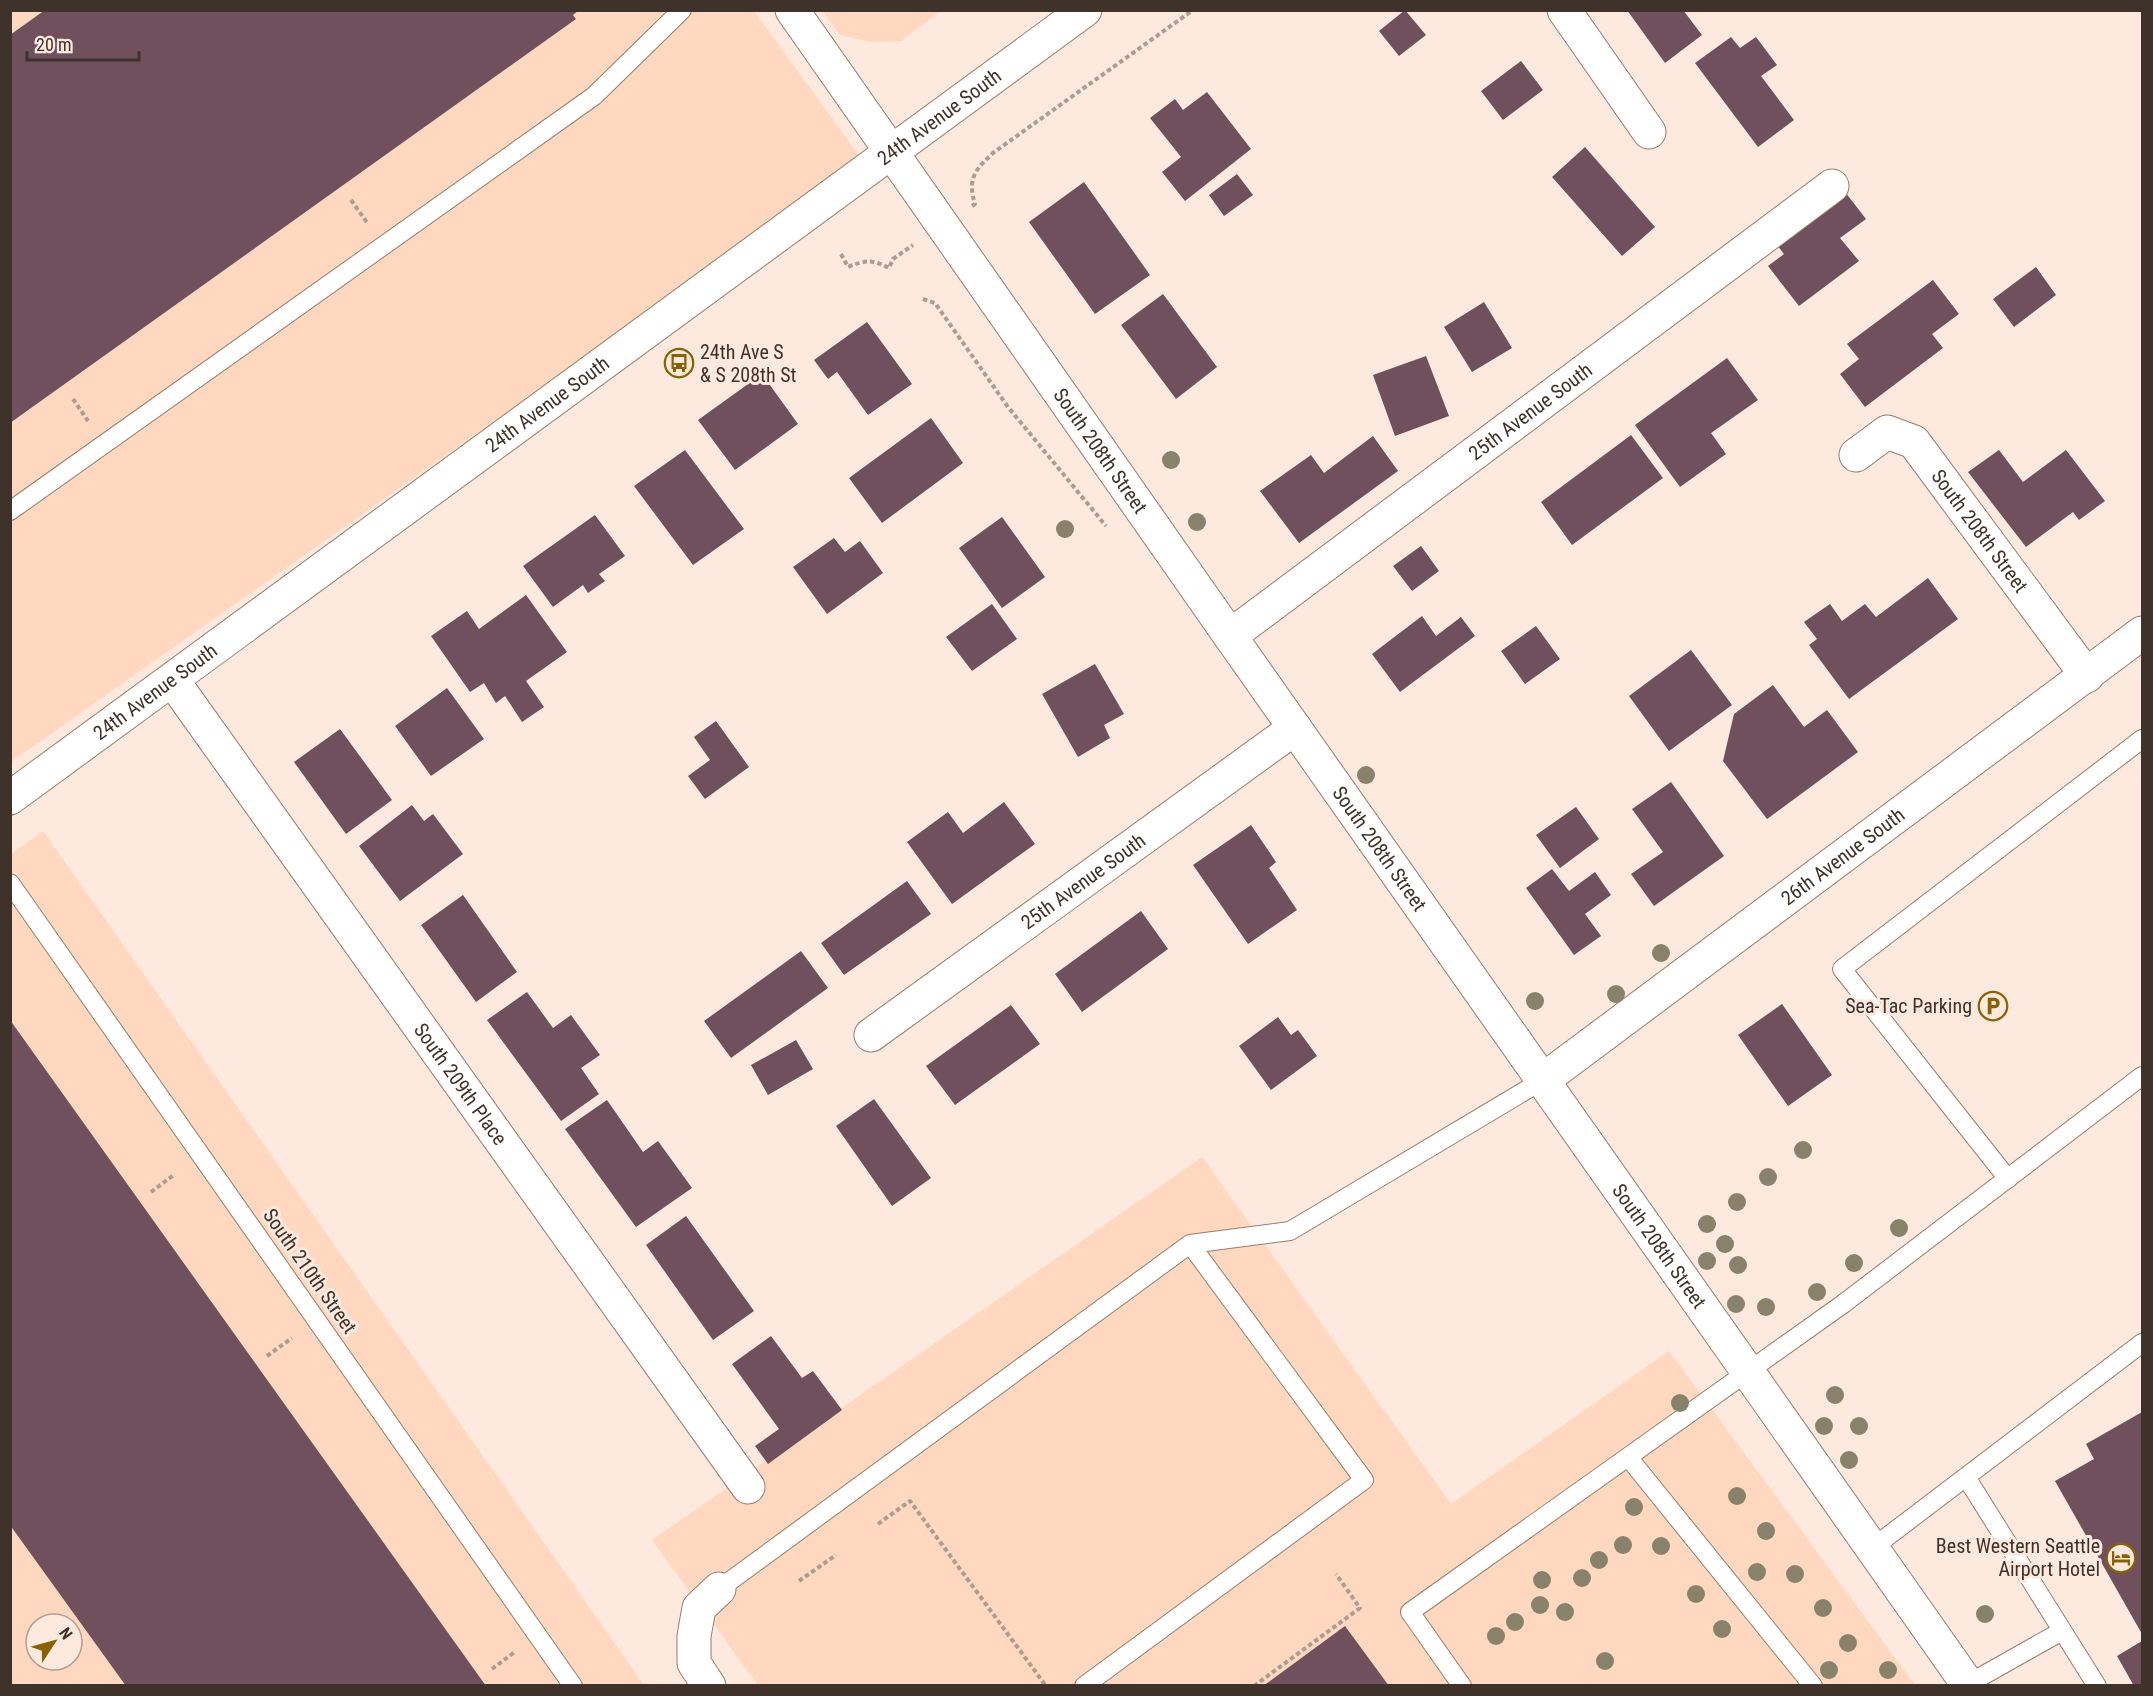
<svg xmlns="http://www.w3.org/2000/svg" width="2153" height="1696" font-family="'Roboto Condensed',sans-serif">
  <style>
    .built { fill: #ffd8bf; fill-rule: evenodd }
    .building { fill: #6f505c }
    .lines { fill: none; stroke-linecap: round; stroke-linejoin: round }
    .service-casing { stroke: #997c69; stroke-width: 20 }
    .minor-casing { stroke: #997c69; stroke-width: 35 }
    .tertiary-casing { stroke: #997c69; stroke-width: 35 }
    .path { stroke: #ad9c92; stroke-width: 4; stroke-dasharray: 4.5 3; stroke-linecap: butt }
    .service { stroke: #fff; stroke-width: 18 }
    .minor { stroke: #fff; stroke-width: 33 }
    .tertiary { stroke: #fff; stroke-width: 33 }
    .tree { fill: #89826a }
    .labels { text-anchor: middle; dominant-baseline: central; stroke-width: 6; stroke-linejoin: round; paint-order: stroke }
    .street-label { font-size: 20px; fill: #3e322a; stroke: #fde9dd }
    .poi-label { font-size: 20px; fill: #3e322a; stroke: #fde9dd; text-anchor: end }
  </style>
  <rect width="100%" height="100%" fill="#fde9dd"/>
  <path class="built" d="M11 11H754L863 161 11 762Z
    M822 11H941L901 41 870 42 840 35Z
    M43 831 644 1685H11L10 855ZM36 1624H72V1660H36Z
    M1202 1157 1451 1504 1669 1351 1915 1685H758L652 1540Z"/>
  <path class="building" d="M45 10H579L573 15 576 19 10 423V35Z
    M1405 10 1426 35 1399 56 1379 31Z
    M1627 10H1683L1702 35 1665 63Z
    M1731 37 1740 48 1756 37 1777 65 1761 76 1794 120 1758 147 1695 63Z
    M1521 61 1543 90 1503 120 1481 91Z
    M1207 92 1251 149 1185 201 1162 172 1181 157 1150 118 1175 99 1183 110Z
    M1585 147 1655 227 1622 256 1552 177Z
    M1237 174 1253 195 1224 216 1209 195Z
    M1084 182 1150 275 1095 314 1029 222Z
    M1842 188 1866 219 1840 238 1859 261 1799 306 1768 266 1784 254 1774 241Z
    M2036 267 2056 295 2014 327 1993 299Z
    M1933 280 1959 314 1932 334 1943 348 1865 407 1840 374 1859 359 1847 344Z
    M1163 294 1217 367 1176 399 1121 325Z
    M1484 302 1512 348 1472 372 1444 327Z
    M867 322 912 384 868 415 837 372 828 379 814 360Z
    M1426 356 1449 416 1395 436 1373 375Z
    M1727 358 1758 400 1711 433 1726 454 1680 487 1635 425Z
    M762 374 798 424 735 470 698 420Z
    M931 418 963 463 882 523 849 478Z
    M1631 435 1663 478 1572 545 1541 502Z
    M1373 436 1398 471 1299 543 1260 491 1311 455 1324 473Z
    M685 450 744 529 693 565 634 486Z
    M1999 450 2023 482 2066 450 2105 501 2079 520 2073 512 2026 547 1968 472Z
    M595 515 625 556 599 574 605 581 588 593 583 585 553 607 523 566Z
    M1002 517 1045 577 1002 608 959 548Z
    M834 538 845 552 860 541 883 573 827 614 793 567Z
    M1421 546 1439 571 1412 591 1393 566Z
    M1928 578 1958 619 1849 699 1809 645 1817 639 1804 622 1830 604 1842 621 1865 604 1876 617Z
    M526 595 567 652 526 681 544 707 522 722 505 696 496 703 484 683 470 692 431 636 467 611 479 629Z
    M992 604 1017 639 972 671 946 637Z
    M1422 616 1436 636 1461 617 1475 636 1400 692 1372 654Z
    M1536 626 1560 659 1525 684 1501 651Z
    M1691 650 1732 705 1669 751 1629 696Z
    M1095 664 1124 714 1104 725 1110 738 1078 757 1042 694Z
    M1773 685 1804 727 1827 710 1858 752 1767 819 1723 761 1734 714Z
    M447 688 484 739 431 776 395 726Z
    M716 721 749 767 705 799 688 776 710 760 694 737Z
    M340 729 392 800 346 834 294 762Z
    M1671 782 1724 856 1654 906 1631 874 1663 852 1632 809Z
    M1004 802 1035 844 952 904 907 842 948 812 963 833Z
    M412 805 424 821 433 814 463 854 400 901 359 846Z
    M1576 807 1599 839 1560 868 1536 835Z
    M1251 825 1276 862 1269 868 1297 910 1248 944 1193 865Z
    M1552 869 1569 891 1595 872 1611 895 1585 914 1601 936 1574 955 1526 888Z
    M907 881 931 914 844 975 821 943Z
    M463 895 517 972 476 1002 421 925Z
    M1141 911 1168 949 1082 1012 1055 974Z
    M801 951 828 988 731 1058 704 1021Z
    M527 992 553 1028 571 1015 600 1055 581 1068 599 1094 561 1121 487 1020Z
    M1782 1004 1832 1075 1788 1106 1738 1035Z
    M1011 1005 1040 1044 955 1105 926 1066Z
    M1278 1017 1291 1035 1298 1030 1317 1056 1271 1090 1239 1046Z
    M10 1020 486 1686H126L10 1525Z
    M796 1040 813 1069 768 1095 751 1065Z
    M874 1099 931 1178 892 1206 836 1126Z
    M607 1100 643 1152 658 1141 692 1188 636 1227 565 1129Z
    M686 1216 754 1311 713 1340 646 1245Z
    M771 1336 802 1378 813 1371 842 1410 768 1464 755 1446 779 1429 732 1364Z
    M2142 1412V1634L2055 1481 2094 1459 2086 1444Z
    M1345 1626 1389 1686H1263Z
    M2142 1641V1686H2134L2117 1656Z"/>
  <g class="lines">
    <g class="service-casing">
      <path id="service" d="M10 511 594 96 682 10
        M10 883 573 1686
        M2008 1179 1842 969 2142 739
        M1190 1244 1290 1231 1543 1080
        M1628 1457 1813 1686
        M1966 1477 2097 1686
        M1871 1549 2142 1343
        M719 1589 1190 1244 1364 1480 1084 1686
        M1968 1684 2062 1631
        M1462 1686 1410 1612 1843 1304 2142 1076"/>
    </g>
    <g class="minor-casing">
      <g id="minor">
        <path id="s1" d="M792 10 1230 636 1969 1686"/>
        <path d="M1564 10 1649 132"/>
        <path id="s2" d="M1856 455 1887 432 1914 442 2087 676"/>
        <path id="s3" d="M1230 636 1832 186"/>
        <path id="s4" d="M173 681 748 1487"/>
        <path id="s5" d="M871 1035 1295 728"/>
        <path id="s6" d="M1543 1080 2142 633"/>
        <path d="M709 1686 694 1663V1636L699 1608 719 1589"/>
      </g>
    </g>
    <g class="tertiary-casing">
      <g id="tertiary">
        <path id="s7" d="M10 798 1085 10"/>
      </g>
    </g>
    <path class="path" d="M351 200 368 224
      M972 206 975 204C967 179 975 170 993 153L1193 10
      M841 254 848 267C865 260 872 259 889 268L893 259 913 245
      M923 299 935 303 1008 407 1106 526
      M73 399 88 421
      M151 1192 175 1174
      M267 1356 292 1338
      M878 1524 910 1501 1046 1686
      M799 1581 836 1555
      M492 1669 516 1651
      M1254 1686 1360 1608 1336 1574"/>
    <use href="#service" class="service"/>
    <use href="#minor" class="minor"/>
    <use href="#tertiary" class="tertiary"/>
  </g>
  <g class="tree">
    <circle cx="1171" cy="460" r="9"/>
    <circle cx="1197" cy="522" r="9"/>
    <circle cx="1065" cy="529" r="9"/>
    <circle cx="1366" cy="775" r="9"/>
    <circle cx="1661" cy="953" r="9"/>
    <circle cx="1616" cy="994" r="9"/>
    <circle cx="1535" cy="1001" r="9"/>
    <circle cx="1803" cy="1150" r="9"/>
    <circle cx="1768" cy="1177" r="9"/>
    <circle cx="1737" cy="1202" r="9"/>
    <circle cx="1707" cy="1224" r="9"/>
    <circle cx="1899" cy="1228" r="9"/>
    <circle cx="1725" cy="1244" r="9"/>
    <circle cx="1707" cy="1261" r="9"/>
    <circle cx="1854" cy="1263" r="9"/>
    <circle cx="1738" cy="1265" r="9"/>
    <circle cx="1817" cy="1292" r="9"/>
    <circle cx="1736" cy="1304" r="9"/>
    <circle cx="1766" cy="1307" r="9"/>
    <circle cx="1835" cy="1395" r="9"/>
    <circle cx="1680" cy="1403" r="9"/>
    <circle cx="1824" cy="1426" r="9"/>
    <circle cx="1859" cy="1426" r="9"/>
    <circle cx="1849" cy="1460" r="9"/>
    <circle cx="1737" cy="1496" r="9"/>
    <circle cx="1634" cy="1507" r="9"/>
    <circle cx="1766" cy="1531" r="9"/>
    <circle cx="1623" cy="1545" r="9"/>
    <circle cx="1661" cy="1546" r="9"/>
    <circle cx="1599" cy="1560" r="9"/>
    <circle cx="1757" cy="1572" r="9"/>
    <circle cx="1795" cy="1574" r="9"/>
    <circle cx="1582" cy="1578" r="9"/>
    <circle cx="1542" cy="1580" r="9"/>
    <circle cx="1696" cy="1594" r="9"/>
    <circle cx="1540" cy="1605" r="9"/>
    <circle cx="1823" cy="1608" r="9"/>
    <circle cx="1565" cy="1612" r="9"/>
    <circle cx="1985" cy="1614" r="9"/>
    <circle cx="1515" cy="1622" r="9"/>
    <circle cx="1722" cy="1629" r="9"/>
    <circle cx="1496" cy="1636" r="9"/>
    <circle cx="1848" cy="1643" r="9"/>
    <circle cx="1605" cy="1661" r="9"/>
    <circle cx="1829" cy="1670" r="9"/>
    <circle cx="1888" cy="1670" r="9"/>
  </g>
  <defs>
    <g id="bus-ring" transform="scale(1.5)"><circle r="9.5" fill="#fde9dd" stroke="#8b6002" stroke-width="1.5"/><path d="M-5-6H5V4H4V6H2V4H-2V6H-4V4H-5ZM-3.5-4V0h7V-4ZM-3.5 1.2v1.5H-2V1.2ZM2 1.2v1.5H3.5V1.2Z" fill="#8b6002"/></g>
    <g id="parking-ring" transform="scale(1.5)"><circle r="9.5" fill="#fde9dd" stroke="#8b6002" stroke-width="1.5"/><path d="M-3.5-5.5H1a3.5 3.5 0 0 1 0 7H-1V5.5H-3.5ZM-1-3.4V-.6H.8a1.4 1.4 0 0 0 0-2.8Z" fill="#8b6002"/></g>
    <g id="hotel-ring" transform="scale(1.5)"><circle r="9.5" fill="#fde9dd" stroke="#8b6002" stroke-width="1.5"/><path d="M-6-4.5h1.5V1H6V5H4.5V3h-9V5H-6ZM-4 0a1.8 1.8 0 1 1 3.6 0ZM.5 0V-2.5h3Q6-2.5 6 0Z" fill="#8b6002"/></g>
  </defs>
  <g fill-rule="evenodd">
    <use href="#bus-ring" x="679" y="363"/>
    <use href="#parking-ring" x="1993" y="1006"/>
    <use href="#hotel-ring" x="2121" y="1558"/>
  </g>
  <g class="labels">
    <g class="street-label">
      <text stroke="none"><textPath href="#s7" startOffset="1152">24th Avenue South</textPath></text>
      <text stroke="none"><textPath href="#s7" startOffset="666">24th Avenue South</textPath></text>
      <text stroke="none"><textPath href="#s3" startOffset="375">25th Avenue South</textPath></text>
      <text stroke="none"><textPath href="#s1" startOffset="538">South 208th Street</textPath></text>
      <text stroke="none"><textPath href="#s2" startOffset="178">South 208th Street</textPath></text>
      <text stroke="none"><textPath href="#s7" startOffset="180">24th Avenue South</textPath></text>
      <text stroke="none"><textPath href="#s1" startOffset="1024">South 208th Street</textPath></text>
      <text stroke="none"><textPath href="#s6" startOffset="374">26th Avenue South</textPath></text>
      <text stroke="none"><textPath href="#s5" startOffset="262">25th Avenue South</textPath></text>
      <text stroke="none"><textPath href="#s4" startOffset="495">South 209th Place</textPath></text>
      <text stroke="none"><textPath href="#s1" startOffset="1510">South 208th Street</textPath></text>
      <text transform="translate(310 1271) rotate(55)">South 210th Street</text>
    </g>
    <g class="poi-label">
      <text x="700" y="352" text-anchor="start">24th Ave S<tspan x="700" dy="23">&amp; S 208th St</tspan></text>
      <text x="1972" y="1006">Sea-Tac Parking</text>
      <text x="2100" y="1546">Best Western Seattle<tspan x="2100" dy="23">Airport Hotel</tspan></text>
    </g>
  </g>
  <rect width="2153" height="1696" fill="none" stroke="#3e322a" stroke-width="24"/>
  <g transform="translate(54 1642) rotate(54)"><circle r="28" fill="#fde9dd" stroke="#b1a095" stroke-width="1.5"/>
  <path d="M0-4.5L10 22L0 15L-10 22Z" fill="#8b6002"/>
  <text y="-9" font-size="16" font-weight="bold" text-anchor="middle" fill="#3e322a">N</text>
  </g>
  <path d="M27 51v9h112v-9" fill="none" stroke="#3e322a" stroke-width="3"/>
  <text x="36" y="51" font-size="18" fill="#3e322a" stroke="#fde9dd" stroke-width="4.5" paint-order="stroke">20 m</text>
</svg>
